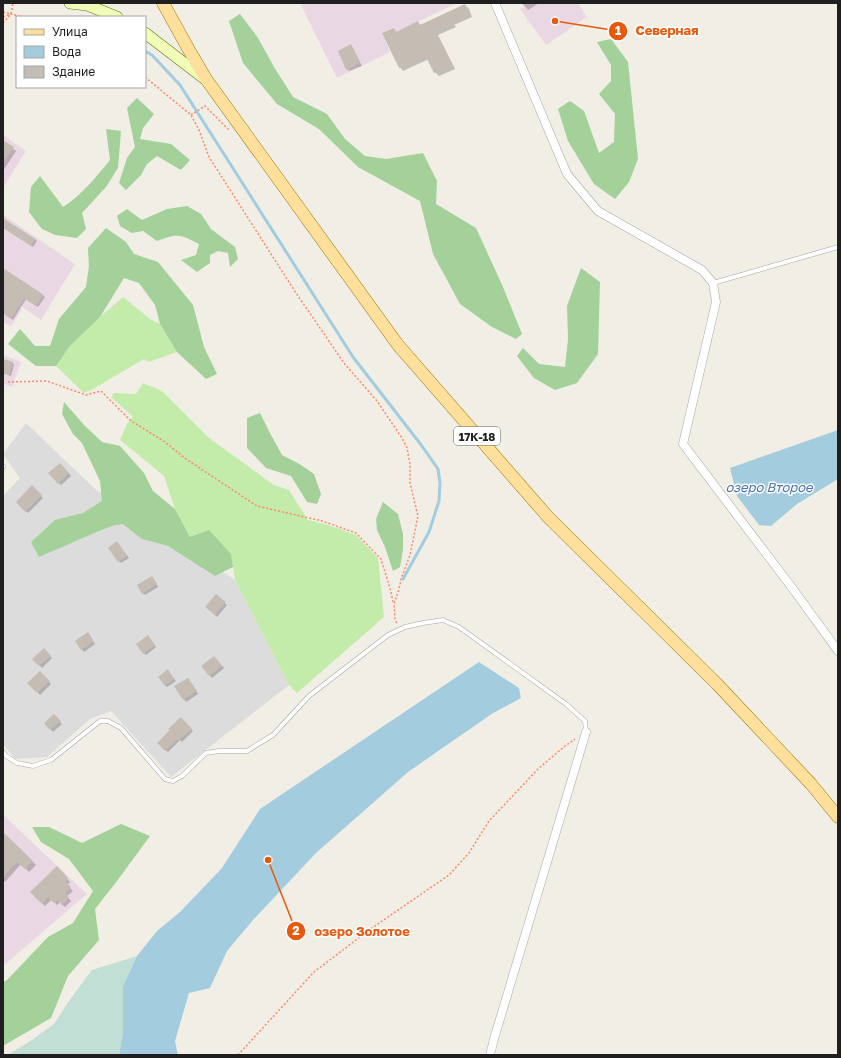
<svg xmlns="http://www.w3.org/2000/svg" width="841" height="1058" font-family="'Golos Text',sans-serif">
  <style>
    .residential { fill: #dddcdc }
    .industrial { fill: #ead7e4 }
    .grass { fill: #c3ecaa }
    .forest { fill: #a3d199 }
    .wetland { fill: #c2dfd5 }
    .water { fill: #a4ccdf }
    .shadow { fill: #0003 }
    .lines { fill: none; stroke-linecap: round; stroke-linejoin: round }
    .stream { stroke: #a4ccdf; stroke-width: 3 }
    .building { fill: #c5bdb4 }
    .service-casing { stroke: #a6a6a6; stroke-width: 5 }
    .minor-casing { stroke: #a6a6a6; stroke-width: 9 }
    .secondary-casing { stroke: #617b01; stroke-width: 12 }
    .primary-casing { stroke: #9b7800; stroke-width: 13 }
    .path { stroke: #fe8869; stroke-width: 1.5; stroke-dasharray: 2 2; stroke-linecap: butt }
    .service { stroke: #fff; stroke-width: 4 }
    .minor { stroke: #fff; stroke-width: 8 }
    .secondary { stroke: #f1fcb8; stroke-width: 11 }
    .primary { stroke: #ffdf9c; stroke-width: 12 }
    .labels { text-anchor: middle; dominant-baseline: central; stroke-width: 3; stroke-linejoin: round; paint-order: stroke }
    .shield { fill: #fff; stroke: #626262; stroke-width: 1 }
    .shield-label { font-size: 11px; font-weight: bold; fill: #1f1f1f }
    .water-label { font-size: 13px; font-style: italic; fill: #4872b3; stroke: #fff }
    .leader { fill: none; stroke: #e8590c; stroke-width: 1.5 }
    .callout-dot { fill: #e8590c; stroke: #fff; stroke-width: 1.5 }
    .mark-label { font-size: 12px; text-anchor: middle; font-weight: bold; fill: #fff }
    .callout-label { font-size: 13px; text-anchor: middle; font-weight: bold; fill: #e8590c; stroke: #fff; stroke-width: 3; stroke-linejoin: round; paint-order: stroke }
  </style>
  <rect width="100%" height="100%" fill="#f0eee5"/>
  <path class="residential" d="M26 423 95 489 235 580 289 685 171 777 111 711 90 719 47 757 15 759 3 744V496L20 478 3 454Z"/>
  <path class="industrial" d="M300 3H457L396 32 394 28 382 33 390 52 337 78Z
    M521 3H578L587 17 546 45 520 9 524 7Z
    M3 135 26 151 3 188Z
    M3 215 75 264 41 320 3 294Z
    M3 296 22 309 11 326 3 322Z
    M3 355 21 362 12 387 3 383Z
    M3 815 87 894 3 966Z"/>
  <path class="grass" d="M123 297 150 319 160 324 177 352 149 362 144 359 93 389 84 393 56 366 70 346 100 317Z
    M143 383 162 391 209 438 274 485 289 490 308 520 328 525 356 535 378 558 384 617 297 693 289 685 235 580 231 554 190 537 175 509 164 476 120 440 127 424 133 417 111 397 114 393 136 394Z"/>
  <path class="forest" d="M240 14 258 38 274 67 293 97 327 114 345 139 365 156 386 159 423 153 437 181 436 204 476 228 503 287 522 334 516 339 492 327 460 304 433 254 420 201 358 167 319 129 277 104 243 63 229 21Z
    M611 39 628 62 638 159 629 182 615 199 594 184 568 141 558 109 570 101 584 111 599 153 614 142 615 114 599 94 611 81V65L597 42Z
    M137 98 154 114 143 128 140 139 171 144 190 160 181 170 157 156 147 164 141 175 126 190 119 183 127 158 135 147 127 108Z
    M106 129 121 131 118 168 106 187 82 213 86 229 77 238 55 235 42 229 29 212 31 187 40 176 63 207C82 195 96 177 110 160Z
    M187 206 201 214 211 229 235 247 238 259 230 267 228 253 218 251 210 255V263L197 272 181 260 196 255 199 244C180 234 178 233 157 241L143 231 132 233 120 226 117 216 127 209 142 220 167 209Z
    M106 228 126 242 134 254 158 262 193 305 204 347 217 374 206 379 177 352 160 324 155 305 139 283 124 278 100 317 70 346 56 366H36L8 344 20 329 35 346H50L59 319 86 287 89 266 88 248Z
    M581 268 600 282 598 354 577 383 555 390 534 378 517 356 523 348 539 364 565 367 568 339 567 306Z
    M64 402 85 426 102 442 120 446 144 473 153 491 175 509 190 537 209 530 231 554 233 567 215 576 168 546 142 539 123 524 115 525 99 531 39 557 31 542 55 520 83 513 102 501 100 481 82 443 73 434 62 414Z
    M260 413 271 435 282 455 301 465 314 474 321 494 317 504 307 502 291 476 266 468 247 448V418Z
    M383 502 398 514 403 534V549L400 567 393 571 385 547 377 530 376 519Z
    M121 824 150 836 117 881 95 909 99 940 68 976 51 1018 3 1046V982L7 980 48 937 73 923 93 891 69 859 41 842 32 827H49L82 843Z"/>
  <path class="wetland" d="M137 956 123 986V1033L119 1055H8L32 1040 54 1024 69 1001 92 970Z"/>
  <path class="water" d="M838 430V479L797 504 771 526 759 525 737 496 730 468Z
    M479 662 519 688 521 698 493 713 408 772 316 853 253 920 227 951 210 988 189 993 175 1041 178 1055H119L123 1033V986L137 956 157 931 180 912 222 868 260 809Z"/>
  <path class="shadow" d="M522 3H539L528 10Z
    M465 5 469 9 472 17 454 25 456 27 438 35 455 69 439 76 435 72 429 59 403 71 400 67 394 29 397 32 418 23 421 25Z
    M351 46 353 48 362 66 349 71 347 69Z
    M3 141 16 151 3 171Z
    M3 219 35 239 37 241 33 247 3 227Z
    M3 270 45 297 38 307 26 299 13 320 3 313Z
    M3 360 13 363 14 365 11 376 3 373Z
    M60 464 71 476 61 485 50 473Z
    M32 487 43 498 28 513 17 502Z
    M119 545 129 558 121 563 119 561Z
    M154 579 158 587 145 595 143 593Z
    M216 596 227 605 217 617 207 607Z
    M90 636 95 644 84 652 76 641Z
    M150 639 156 647 146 655 144 653Z
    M44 650 52 658 42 668 34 659Z
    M216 659 224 668 212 678 203 666Z
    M40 672 51 684 40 695 29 683Z
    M170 673 176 681 167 687 165 685Z
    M190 681 198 694 186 702 184 699Z
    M54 715 62 724 53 732 45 723Z
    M181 718 193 731 182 742 180 740 168 752 158 743Z
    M3 833 36 865 29 872 21 864 5 882 3 880Z
    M57 868 70 882 67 885 73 891 67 896 71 901 65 907 60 902 57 905 52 899 45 906 32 892Z"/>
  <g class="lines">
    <path class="stream" d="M145 51 152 55 180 85 353 357 422 446 438 469 440 483 439 501 429 532 403 579"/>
  </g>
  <path class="building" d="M465 4 469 12 451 21 452 23 435 31 452 65 434 73 425 55 399 68 382 33 394 28 396 32 418 21 420 25Z
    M351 44 360 63 346 70 338 51Z
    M3 140 14 147 3 163Z
    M3 218 35 239 31 246 3 228Z
    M3 268 44 295 36 306 24 298 11 319 3 313Z
    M3 359 13 362 9 375 3 373Z
    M60 463 69 473 58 484 48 473Z
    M32 485 42 495 25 512 16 502Z
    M117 541 127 556 118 562 108 548Z
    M152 576 157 584 142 594 137 585Z
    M216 594 226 602 215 615 205 607Z
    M88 632 94 642 81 650 75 641Z
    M148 635 155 645 143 654 136 644Z
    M44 648 51 656 39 666 32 659Z
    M214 656 222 666 209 676 201 666Z
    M168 669 174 679 165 686 158 677Z
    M40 671 50 681 37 693 27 683Z
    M188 678 197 691 183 700 174 686Z
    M54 714 61 721 50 730 44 723Z
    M181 717 192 729 179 740 178 739 165 751 157 743 170 730 168 729Z
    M3 832 33 861 25 869 17 862 3 877Z
    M57 866 68 878 65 881 71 887 65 893 69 898 62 905 57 900 54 903 48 897 42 904 30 892Z"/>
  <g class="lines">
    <g class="service-casing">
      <path id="service" d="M713 283 838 247
        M3 466V467
        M3 752 6 756 17 763 33 766 51 760 100 721H108L121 728 165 779 173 781 182 776 206 753 219 751H247L273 735 309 696 388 635 405 627 423 623 443 620 459 627 566 704 585 721 586 732"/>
    </g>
    <g class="minor-casing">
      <path id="minor" d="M495 3 567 174 598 211 702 270 713 283 716 302 683 444 793 589 838 651
        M490 1055 494 1039 586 732"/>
    </g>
    <g class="secondary-casing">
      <path id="secondary" d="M70 3 87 5 117 17
        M145 33 205 79"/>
    </g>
    <g class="primary-casing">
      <path id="primary" d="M163 3 189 50 206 79 398 345 548 517 717 684 811 784 838 817"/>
    </g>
    <path class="path" d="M3 12 11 14
      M3 17 11 14 23 17
      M3 23 11 14 13 3
      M145 77 191 115 199 130 209 157 296 293 344 363 377 401 402 438 407 448 410 464V483L418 516 410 555 401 579 399 589 394 604 395 619 397 624
      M191 115 205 106 230 131
      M8 382 47 381 86 395 101 391 130 420 165 442 186 459 257 506 322 521 356 533 381 559 390 588 393 602
      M238 1055 314 972 369 930 449 875 469 853 489 821 538 769 565 746 575 739"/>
    <use href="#service" class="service"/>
    <use href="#minor" class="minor"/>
    <use href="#secondary" class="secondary"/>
    <use href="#primary" class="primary"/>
  </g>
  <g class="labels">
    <rect class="shield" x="454" y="427" width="46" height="18" rx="3"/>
    <g class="shield-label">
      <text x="477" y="436">17К-18</text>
    </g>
    <g class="water-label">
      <text x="769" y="487">озеро Второе</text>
    </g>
  </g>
  <path class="leader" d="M555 21L618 31M268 860L296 931"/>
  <g class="callout-dot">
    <circle cx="555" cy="21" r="4"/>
    <circle cx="268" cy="860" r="4"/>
    <circle cx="618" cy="31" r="10"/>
    <circle cx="296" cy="931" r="10"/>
  </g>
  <g class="mark-label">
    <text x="618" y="35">1</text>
    <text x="296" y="935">2</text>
  </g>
  <g class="callout-label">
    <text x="667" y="35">Северная</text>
    <text x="362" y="936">озеро Золотое</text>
  </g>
  <rect width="841" height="1058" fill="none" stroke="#1f1f1f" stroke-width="8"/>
  <rect x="16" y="16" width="130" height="72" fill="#ffffff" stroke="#a5a5a5"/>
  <rect x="24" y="29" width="20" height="6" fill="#ffdf9c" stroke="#a5a5a5"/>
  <text x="52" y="36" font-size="12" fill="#1f1f1f">Улица</text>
  <rect x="24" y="46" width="20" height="12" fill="#a4ccdf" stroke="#a5a5a5"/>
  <text x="52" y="56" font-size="12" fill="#1f1f1f">Вода</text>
  <rect x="24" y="66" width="20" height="12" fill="#c5bdb4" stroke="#a5a5a5"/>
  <text x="52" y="76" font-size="12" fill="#1f1f1f">Здание</text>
</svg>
